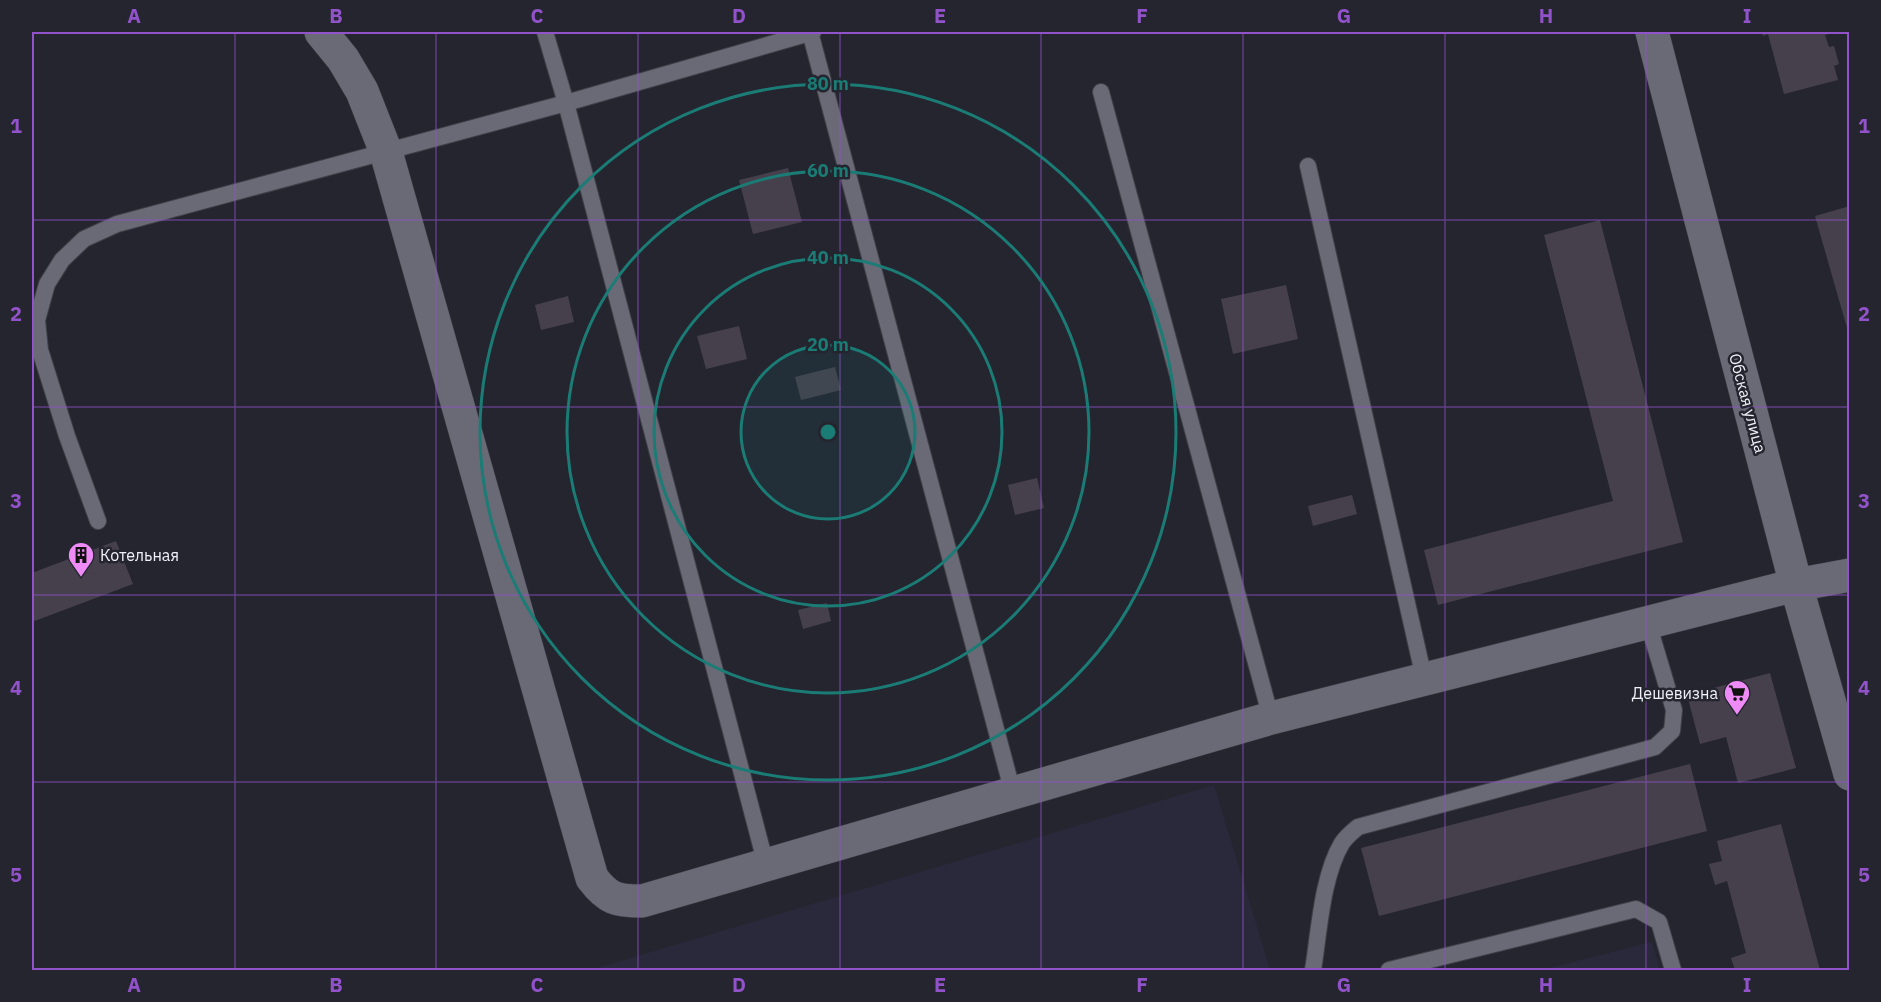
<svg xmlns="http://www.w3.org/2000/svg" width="1881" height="1002" font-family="'IBM Plex Sans',sans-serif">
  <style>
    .built { fill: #2a293b }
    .building { fill: #46404c }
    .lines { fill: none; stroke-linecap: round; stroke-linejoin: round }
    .service-casing { stroke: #404049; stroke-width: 18 }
    .minor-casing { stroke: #404049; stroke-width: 34 }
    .tertiary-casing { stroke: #404049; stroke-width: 34 }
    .service { stroke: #6a6a77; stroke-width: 16 }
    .minor { stroke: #6a6a77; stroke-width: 33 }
    .tertiary { stroke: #6a6a77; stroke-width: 33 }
    .grid { fill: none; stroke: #9253ca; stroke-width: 1.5; stroke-opacity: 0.55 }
    .ring { fill: none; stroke: #1a7c75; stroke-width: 3 }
    .labels { text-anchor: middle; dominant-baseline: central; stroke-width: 5; stroke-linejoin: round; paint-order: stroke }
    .street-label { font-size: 16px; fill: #f0f0f8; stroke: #252530 }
    .poi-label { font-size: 16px; fill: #f0f0f8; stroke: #252530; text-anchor: start }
    .centre { fill: #1a7c75; stroke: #252530; stroke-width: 3 }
    .ring-label { font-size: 18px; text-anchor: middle; font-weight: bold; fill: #1a7c75; stroke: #252530; stroke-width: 5; stroke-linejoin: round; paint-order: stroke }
    .neatline { fill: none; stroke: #9253ca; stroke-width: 2 }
    .grid-label { font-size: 20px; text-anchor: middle; font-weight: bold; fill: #9253ca }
  </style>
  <rect width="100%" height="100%" fill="#252530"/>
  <path class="built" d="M1214 785 1270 970H590Z
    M1652 942 1660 970H1542Z"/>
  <path class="building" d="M1762 32H1831L1832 33 1825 35 1829 47 1834 46 1839 64 1834 66 1838 80 1784 94 1768 34 1763 36Z
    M788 168 802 222 753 234 739 180Z
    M1850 206V335H1849L1815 216Z
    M1600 220 1683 542 1438 605 1424 550 1613 501 1544 235Z
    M1286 285 1298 339 1233 354 1221 299Z
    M568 296 574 322 541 330 535 305Z
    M739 326 747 359 706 369 697 336Z
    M835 367 841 390 801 400 795 377Z
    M1037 478 1044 508 1015 515 1008 485Z
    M1352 495 1357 514 1313 526 1308 506Z
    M116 541 133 584 32 622V573Z
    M827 603 831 621 803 629 798 610Z
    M1770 673 1796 768 1738 783 1726 737 1700 744 1687 695Z
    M1690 764 1707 831 1379 916 1361 848Z
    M1781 824 1820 970H1735L1731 958 1746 953 1727 881 1715 885 1709 864 1722 861 1717 841Z"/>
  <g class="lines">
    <g class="service-casing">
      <path id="service" d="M545 32 566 103 766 865
        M810 32 1013 793
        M1101 92 1271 718
        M1308 166 1424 678
        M98 521 67 436 40 350 37 320 47 284 62 260 84 239 117 224 566 103 813 32
        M1313 970C1319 933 1322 876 1342 843 1346 837 1352 832 1358 827L1655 747 1672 731 1674 710 1648 623
        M1389 970 1636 909 1659 922 1673 970"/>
    </g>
    <g class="minor-casing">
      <path id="minor" d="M321 32 343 59 362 91 386 152 592 878C608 899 616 901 642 901L1271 718 1796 585 1850 575"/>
    </g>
    <g class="tertiary-casing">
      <path id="tertiary" d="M1652 32 1796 585 1850 774"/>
    </g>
    <use href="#service" class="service"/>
    <use href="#minor" class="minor"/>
    <use href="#tertiary" class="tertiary"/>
  </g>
  <path class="grid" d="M235 32V970M436 32V970M638 32V970M840 32V970M1041 32V970M1243 32V970M1445 32V970M1646 32V970M32 220H1850M32 407H1850M32 595H1850M32 782H1850"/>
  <circle cx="828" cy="432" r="87" fill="#1a7c75" fill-opacity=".12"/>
  <g class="ring">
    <circle cx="828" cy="432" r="87"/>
    <circle cx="828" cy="432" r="174"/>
    <circle cx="828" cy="432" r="261"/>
    <circle cx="828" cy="432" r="348"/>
  </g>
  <defs>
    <g id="building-pin" transform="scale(1.35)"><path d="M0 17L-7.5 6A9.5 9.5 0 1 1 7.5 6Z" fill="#ef8bf6" stroke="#252530"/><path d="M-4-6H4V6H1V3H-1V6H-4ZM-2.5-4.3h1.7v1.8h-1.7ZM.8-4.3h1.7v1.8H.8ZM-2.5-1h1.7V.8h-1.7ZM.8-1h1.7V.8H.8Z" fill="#111"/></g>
    <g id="supermarket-pin" transform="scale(1.35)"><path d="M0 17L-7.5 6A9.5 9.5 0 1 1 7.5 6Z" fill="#ef8bf6" stroke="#252530"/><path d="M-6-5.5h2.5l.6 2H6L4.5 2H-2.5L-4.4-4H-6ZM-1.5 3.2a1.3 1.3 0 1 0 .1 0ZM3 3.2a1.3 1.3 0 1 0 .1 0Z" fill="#111"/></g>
  </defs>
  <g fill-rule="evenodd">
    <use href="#building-pin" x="81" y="555"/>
    <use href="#supermarket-pin" x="1737" y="693"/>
  </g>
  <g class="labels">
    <g class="street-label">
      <text transform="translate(1748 403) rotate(75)">Обская улица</text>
    </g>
    <g class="poi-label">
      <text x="100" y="555">Котельная</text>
      <text x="1718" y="693" text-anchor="end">Дешевизна</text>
    </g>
  </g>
  <circle cx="828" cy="432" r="9" class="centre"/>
  <g class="ring-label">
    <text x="828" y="90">80 m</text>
    <text x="828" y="177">60 m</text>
    <text x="828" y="264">40 m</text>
    <text x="828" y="351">20 m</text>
  </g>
  <rect width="1881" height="1002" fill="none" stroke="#252530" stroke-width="66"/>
  <rect x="33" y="33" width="1815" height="936" class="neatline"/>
  <g class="grid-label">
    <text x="134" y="23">A</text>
    <text x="336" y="23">B</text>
    <text x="537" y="23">C</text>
    <text x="739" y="23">D</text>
    <text x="940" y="23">E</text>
    <text x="1142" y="23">F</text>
    <text x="1344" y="23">G</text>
    <text x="1546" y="23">H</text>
    <text x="1747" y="23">I</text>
    <text x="16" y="133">1</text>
    <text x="1864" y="133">1</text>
    <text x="16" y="321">2</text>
    <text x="1864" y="321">2</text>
    <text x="16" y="508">3</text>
    <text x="1864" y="508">3</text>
    <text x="16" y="695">4</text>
    <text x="1864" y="695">4</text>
    <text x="16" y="882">5</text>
    <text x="1864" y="882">5</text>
    <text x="134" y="992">A</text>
    <text x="336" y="992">B</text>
    <text x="537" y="992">C</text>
    <text x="739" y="992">D</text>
    <text x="940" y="992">E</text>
    <text x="1142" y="992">F</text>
    <text x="1344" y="992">G</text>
    <text x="1546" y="992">H</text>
    <text x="1747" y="992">I</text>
  </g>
</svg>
